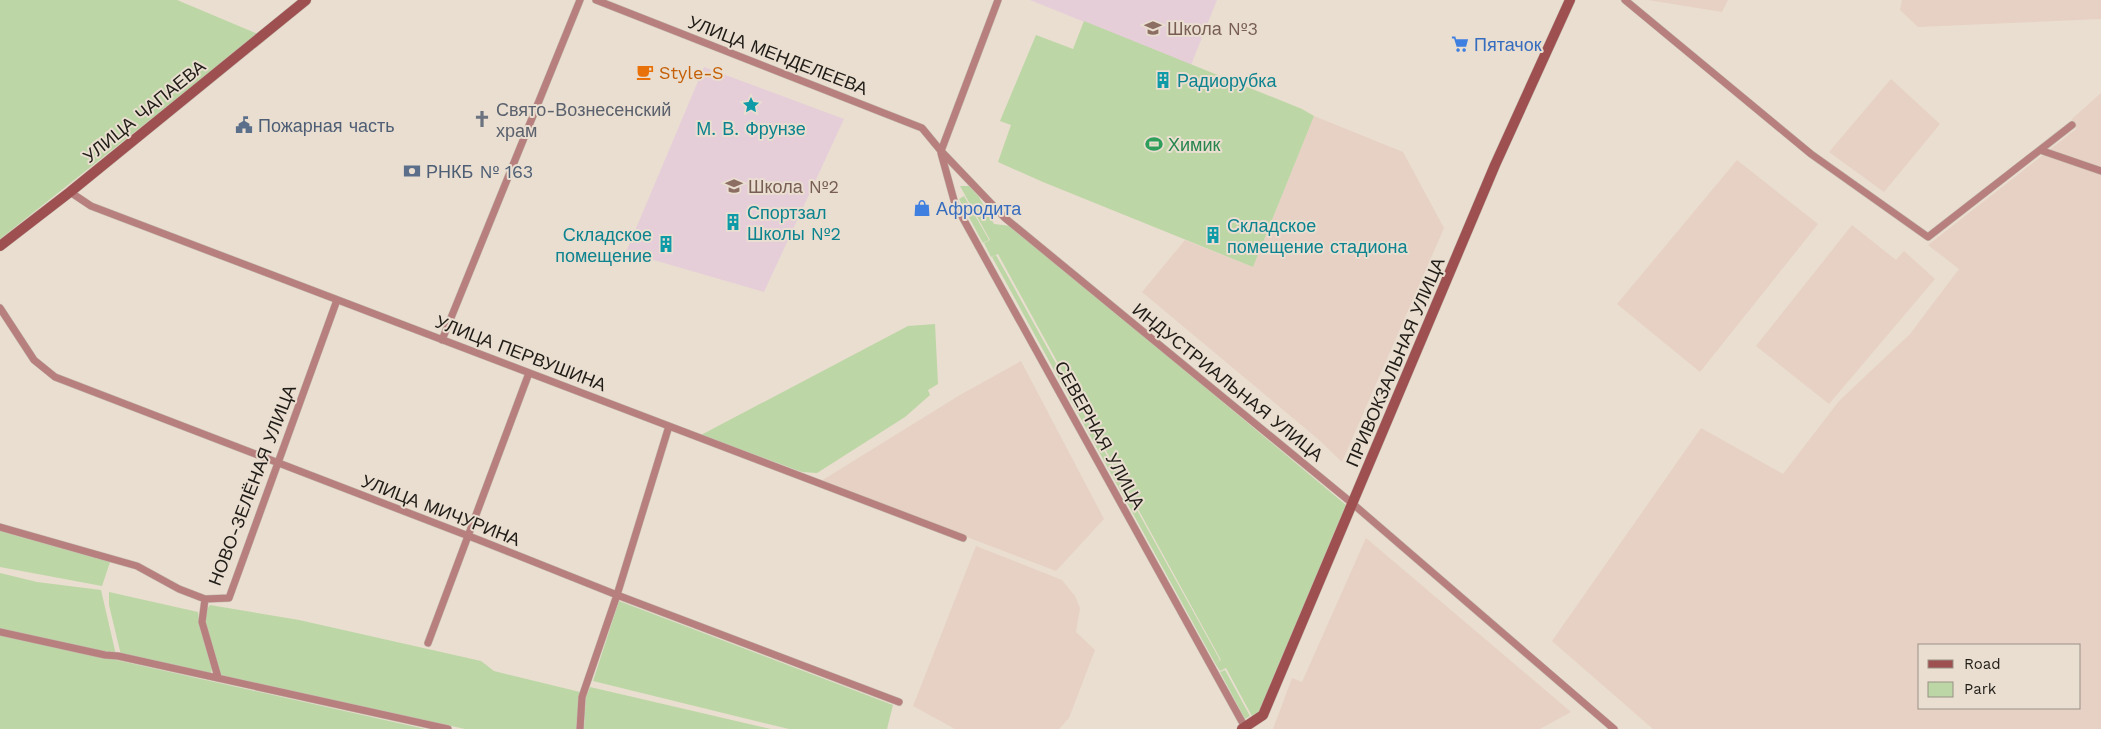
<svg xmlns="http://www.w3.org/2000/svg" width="2101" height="729" font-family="'Work Sans',sans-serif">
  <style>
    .industrial { fill: #e7d1c4; fill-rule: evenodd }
    .education { fill: #e6ced9 }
    .green { fill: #bdd6a5 }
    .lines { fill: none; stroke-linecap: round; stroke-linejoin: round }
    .minor-casing { stroke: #c5bbaf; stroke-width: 8 }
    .secondary-casing { stroke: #c5bbaf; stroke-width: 11 }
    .minor { stroke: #b7807f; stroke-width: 7 }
    .secondary { stroke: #9e5051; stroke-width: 10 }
    .labels { text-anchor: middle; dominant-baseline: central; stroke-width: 4; stroke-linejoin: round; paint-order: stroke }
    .education-label { font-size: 18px; fill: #785e54; stroke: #e9ded0; text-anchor: start }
    .shop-label { font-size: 18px; fill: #366cbe; stroke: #e9ded0; text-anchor: start }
    .street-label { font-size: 18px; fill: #201c17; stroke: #e9ded0 }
    .food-label { font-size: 18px; fill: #c56008; stroke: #e9ded0; text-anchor: start }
    .culture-label { font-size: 18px; fill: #0d838f; stroke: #e9ded0; text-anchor: start }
    .worship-label { font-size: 18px; fill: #5b616d; stroke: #e9ded0; text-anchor: start }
    .service-label { font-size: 18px; fill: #4e5e75; stroke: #e9ded0; text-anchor: start }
    .leisure-label { font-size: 18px; fill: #27864d; stroke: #e9ded0; text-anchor: start }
  </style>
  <rect width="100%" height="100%" fill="#e9ded0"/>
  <path class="industrial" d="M1648 0H1728L1722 12Z
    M1902 0H2101V19L1918 27 1900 10Z
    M1891 79 1940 124 1884 192 1829 152Z
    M2101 93V729H1653L1552 641 1701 428 1783 474 1839 401 1910 334 1959 269 1928 245 2076 129 2072 119ZM1920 645H2080V708H1920Z
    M1314 116 1403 152 1444 228 1342 462 1318 439 1142 292 1185 240 1253 267Z
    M1737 160 1818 224 1700 372 1617 304Z
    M1852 225 1896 260 1904 251 1935 279 1829 404 1756 346Z
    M1021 361 1104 519 1056 571 821 481 960 395Z
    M1366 538 1571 712 1540 729H1273L1292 678 1302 682Z
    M976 546 1062 580 1075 596 1080 608 1076 632 1095 650 1069 718 1059 729H955L913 706Z"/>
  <path class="education" d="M1030 0H1217L1191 65Z
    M704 67 844 119 764 292 626 252Z"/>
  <path class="green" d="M0 0H177L258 34 0 239Z
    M1084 21 1302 109 1314 116 1253 267 1043 182 998 162 1011 125 1000 121 1036 35 1073 49Z
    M960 186H969L979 197 994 224 1011 226 1029 240 1346 505 1261 710 1253 718 1226 668 1220 671 1215 663 1221 660 998 254 991 257 984 243 990 240Z
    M964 196 989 240 983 243 959 199Z
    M996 255 1220 660 1215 663 992 257Z
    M935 324 938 384 928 390 930 395 905 417 817 473 802 472 701 435 908 326Z
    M0 531 110 562 102 586 0 567Z
    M0 573 37 582 101 590 116 655 0 629Z
    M109 592 198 612 200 628 212 669 211 673 121 655 109 605Z
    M619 601 893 705 887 729H789L593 681Z
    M210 605 299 620 481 661 494 671 580 692 576 729H465L220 675 207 637 204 613Z
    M0 634 425 729H0Z
    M1225 670 1250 716 1245 719 1220 672Z
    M590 687 771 729H584L586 697Z"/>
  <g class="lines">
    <g class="minor-casing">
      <path id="minor" d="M596 0 922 128 941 151 1005 218 1353 504 1614 729
        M1625 0 1811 154 1928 237 2072 125
        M2040 150 2101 171
        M941 151 998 0
        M941 153 955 204 1246 729
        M70 192 91 206 963 538
        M0 308 34 360 55 377 479 540 617 595 899 702
        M442 340 580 0
        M0 527 137 566 179 589 205 599 229 598 337 300
        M205 599 202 622 218 677
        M0 632 105 655 118 656 448 729
        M428 643 529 373
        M580 729 582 697 617 595 669 426"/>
    </g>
    <g class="secondary-casing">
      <path id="secondary" d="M0 246 70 192 306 0
        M1242 729 1263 715 1495 165 1570 0"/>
    </g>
    <use href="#minor" class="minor"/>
    <use href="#secondary" class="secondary"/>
  </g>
  <defs>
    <g id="school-bare" transform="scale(1.35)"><path d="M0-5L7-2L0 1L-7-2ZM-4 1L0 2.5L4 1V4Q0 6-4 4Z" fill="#8d6e63" stroke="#e9ded0" stroke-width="2.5" paint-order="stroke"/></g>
    <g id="supermarket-bare" transform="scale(1.35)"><path d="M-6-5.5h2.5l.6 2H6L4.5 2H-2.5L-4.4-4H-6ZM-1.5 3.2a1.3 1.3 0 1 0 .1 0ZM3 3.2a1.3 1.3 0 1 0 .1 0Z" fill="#3f7fe0" stroke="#e9ded0" stroke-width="2.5" paint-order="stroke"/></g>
    <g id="cafe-bare" transform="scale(1.35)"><path d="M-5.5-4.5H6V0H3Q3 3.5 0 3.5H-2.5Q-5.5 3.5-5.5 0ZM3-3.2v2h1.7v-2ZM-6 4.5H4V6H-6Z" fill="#e8710a" stroke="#e9ded0" stroke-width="2.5" paint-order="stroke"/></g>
    <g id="building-bare" transform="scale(1.35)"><path d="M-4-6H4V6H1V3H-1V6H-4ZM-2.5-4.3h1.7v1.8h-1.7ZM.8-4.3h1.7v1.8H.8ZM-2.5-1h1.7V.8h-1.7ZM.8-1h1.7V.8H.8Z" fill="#0f9aa8" stroke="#e9ded0" stroke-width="2.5" paint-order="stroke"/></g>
    <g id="sight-bare" transform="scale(1.35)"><path d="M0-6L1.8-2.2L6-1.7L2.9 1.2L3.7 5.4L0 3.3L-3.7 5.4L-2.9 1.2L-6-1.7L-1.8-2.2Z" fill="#0f9aa8" stroke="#e9ded0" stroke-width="2.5" paint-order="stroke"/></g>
    <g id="church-bare" transform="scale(1.35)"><path d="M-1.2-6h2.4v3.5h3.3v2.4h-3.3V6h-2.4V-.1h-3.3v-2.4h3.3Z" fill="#6b7280" stroke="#e9ded0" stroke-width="2.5" paint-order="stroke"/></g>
    <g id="civic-bare" transform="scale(1.35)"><path d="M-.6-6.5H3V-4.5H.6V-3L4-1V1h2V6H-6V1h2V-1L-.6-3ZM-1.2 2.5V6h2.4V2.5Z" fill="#5c6f8a" stroke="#e9ded0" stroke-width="2.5" paint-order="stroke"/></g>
    <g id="stadium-bare" transform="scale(1.35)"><path d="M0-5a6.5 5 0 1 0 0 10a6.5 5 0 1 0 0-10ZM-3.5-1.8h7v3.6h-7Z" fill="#2e9e5b" stroke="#e9ded0" stroke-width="2.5" paint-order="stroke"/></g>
    <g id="bank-bare" transform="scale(1.35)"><path d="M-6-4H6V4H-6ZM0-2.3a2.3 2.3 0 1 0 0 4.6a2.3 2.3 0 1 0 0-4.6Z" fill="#5c6f8a" stroke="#e9ded0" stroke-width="2.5" paint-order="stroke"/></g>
    <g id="shop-bare" transform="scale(1.35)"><path d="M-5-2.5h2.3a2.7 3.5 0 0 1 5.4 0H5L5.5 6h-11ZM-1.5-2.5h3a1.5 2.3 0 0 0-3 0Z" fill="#3f7fe0" stroke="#e9ded0" stroke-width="2.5" paint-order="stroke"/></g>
  </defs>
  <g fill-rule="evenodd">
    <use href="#school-bare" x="1153" y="28"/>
    <use href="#supermarket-bare" x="1460" y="44"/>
    <use href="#cafe-bare" x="645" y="72"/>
    <use href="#building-bare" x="1163" y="80"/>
    <use href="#sight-bare" x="751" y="105"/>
    <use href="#church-bare" x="482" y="119"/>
    <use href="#civic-bare" x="244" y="125"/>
    <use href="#stadium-bare" x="1154" y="144"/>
    <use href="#bank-bare" x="412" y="171"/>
    <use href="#school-bare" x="734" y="186"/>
    <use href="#shop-bare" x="922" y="208"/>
    <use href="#building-bare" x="733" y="222"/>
    <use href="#building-bare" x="1213" y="235"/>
    <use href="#building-bare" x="666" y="244"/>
  </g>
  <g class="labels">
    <g class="education-label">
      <text x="1167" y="28">Школа №3</text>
      <text x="748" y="186">Школа №2</text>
    </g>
    <g class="shop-label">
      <text x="1474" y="44">Пятачок</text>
      <text x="936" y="208">Афродита</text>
    </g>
    <g class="street-label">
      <text transform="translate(778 55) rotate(21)">УЛИЦА МЕНДЕЛЕЕВА</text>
      <text transform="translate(144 111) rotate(-39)">УЛИЦА ЧАПАЕВА</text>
      <text transform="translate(521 353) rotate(21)">УЛИЦА ПЕРВУШИНА</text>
      <text transform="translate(1395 362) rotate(-67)">ПРИВОКЗАЛЬНАЯ УЛИЦА</text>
      <text transform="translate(1228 382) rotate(39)">ИНДУСТРИАЛЬНАЯ УЛИЦА</text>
      <text transform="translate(1100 435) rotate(61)">СЕВЕРНАЯ УЛИЦА</text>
      <text transform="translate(252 485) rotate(-69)">НОВО-ЗЕЛЁНАЯ УЛИЦА</text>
      <text transform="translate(441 510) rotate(21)">УЛИЦА МИЧУРИНА</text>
    </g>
    <g class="food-label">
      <text x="659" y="72">Style-S</text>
    </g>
    <g class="culture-label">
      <text x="1177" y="80">Радиорубка</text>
      <text x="751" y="128" text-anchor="middle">М. В. Фрунзе</text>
      <text x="747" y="212">Спортзал<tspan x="747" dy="21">Школы №2</tspan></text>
      <text x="1227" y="225">Складское<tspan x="1227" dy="21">помещение стадиона</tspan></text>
      <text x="652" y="234" text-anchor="end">Складское<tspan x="652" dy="21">помещение</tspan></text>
    </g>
    <g class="worship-label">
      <text x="496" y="109">Свято-Вознесенский<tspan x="496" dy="21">храм</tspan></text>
    </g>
    <g class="service-label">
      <text x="258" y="125">Пожарная часть</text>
      <text x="426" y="171">РНКБ № 163</text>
    </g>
    <g class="leisure-label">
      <text x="1168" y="144">Химик</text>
    </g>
  </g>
  <rect x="1918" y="644" width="162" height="65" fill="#e9ded0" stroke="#999086"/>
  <rect x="1928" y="660" width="25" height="8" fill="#9e5051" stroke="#999086"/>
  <text x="1964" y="669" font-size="15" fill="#201c17">Road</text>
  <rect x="1928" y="682" width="25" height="15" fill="#bdd6a5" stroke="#999086"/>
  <text x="1964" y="694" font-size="15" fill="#201c17">Park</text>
</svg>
